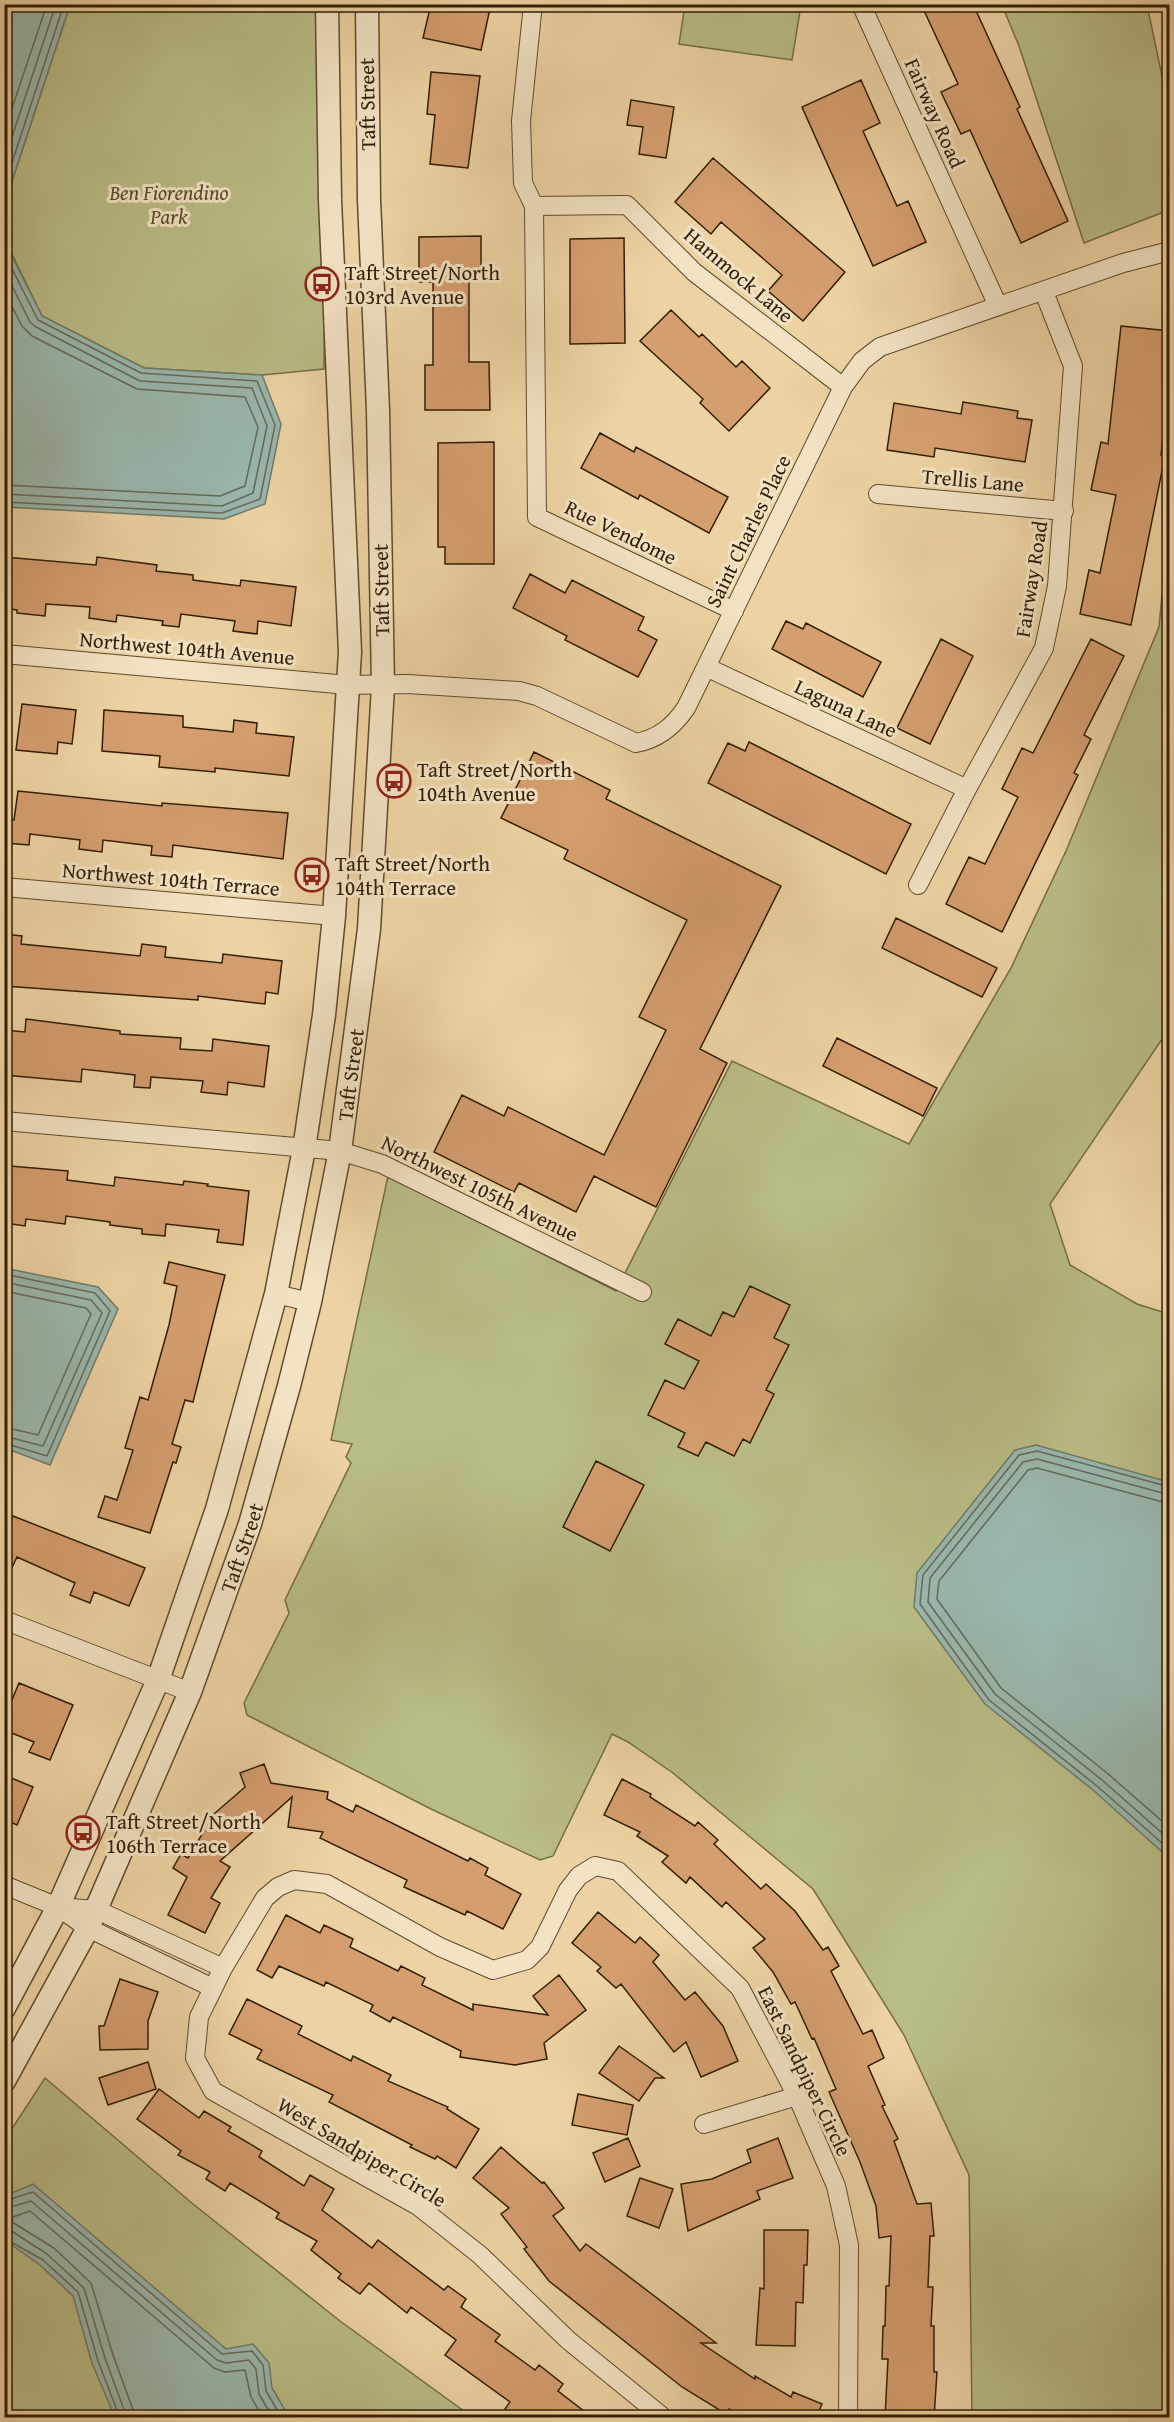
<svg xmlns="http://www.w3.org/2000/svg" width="1174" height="2422" font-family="'Gentium Book Plus',serif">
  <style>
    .green { fill: #b9bc85; stroke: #746d45; stroke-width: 1.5 }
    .water { fill: #9ab7ad; stroke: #707a6a; stroke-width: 1.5 }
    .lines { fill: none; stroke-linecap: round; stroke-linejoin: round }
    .shore { stroke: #656a59; stroke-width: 1.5 }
    .building { fill: #d59e6f; stroke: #301e05; stroke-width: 1.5 }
    .minor-casing { stroke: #5f4b2c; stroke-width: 20 }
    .tertiary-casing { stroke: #5f4b2c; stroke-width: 25 }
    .minor { stroke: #f3e2c3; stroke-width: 18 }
    .tertiary { stroke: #f3e2c3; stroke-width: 22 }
    .labels { text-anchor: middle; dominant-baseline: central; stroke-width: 6; stroke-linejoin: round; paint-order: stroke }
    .street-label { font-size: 21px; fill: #301e05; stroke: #f3e2c3 }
    .park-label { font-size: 21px; font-style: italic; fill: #594d2b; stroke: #f3e2c3 }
    .poi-label { font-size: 21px; fill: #301e05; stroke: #f3e2c3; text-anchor: start }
  </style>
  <rect width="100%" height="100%" fill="#edd3a3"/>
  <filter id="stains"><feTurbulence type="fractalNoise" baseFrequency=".00333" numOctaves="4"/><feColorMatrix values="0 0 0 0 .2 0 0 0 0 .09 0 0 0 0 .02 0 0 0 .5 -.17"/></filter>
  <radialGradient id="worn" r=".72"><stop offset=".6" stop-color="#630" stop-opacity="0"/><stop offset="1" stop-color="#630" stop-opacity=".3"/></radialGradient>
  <path class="green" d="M70 5H327L324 369 262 375 144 368 42 316 5 240V217L12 181Z
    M685 5H801L792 60 679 44Z
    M1002 5H1147L1169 109V210L1084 243 1019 46Z
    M1169 519V1029L1050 1204 1070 1265 1137 1304 1169 1314V2417H972L969 2175 904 2035 813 1889 673 1773 628 1742 612 1734 553 1856 540 1860 431 1809 247 1715 244 1703 289 1613 285 1600 351 1463 346 1457 352 1444 331 1440 388 1176 616 1291 732 1061 909 1144 1011 968 1066 851 1159 627Z
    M45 2078 193 2204 340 2321 472 2417H5L4 2141Z"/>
  <path class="water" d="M5 4 70 5 12 181 5 217Z
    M4 240 42 316 144 368 262 375 281 424 265 504 224 519 5 507Z
    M4 1268 98 1287 118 1309 50 1465 5 1448Z
    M1036 1445 1169 1482V1858L1093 1790 985 1704 914 1607 917 1573 1015 1450Z
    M33 2184 226 2349 253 2344 269 2363 272 2388 289 2417 117 2418 114 2415 92 2363 73 2296 40 2265 5 2240V2196Z"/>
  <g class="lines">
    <path class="shore" d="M4 132 47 4
      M4 161 56 4
      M4 187 64 4
      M4 253 38 320 141 373 257 381 275 425 260 499 222 513 4 502
      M4 270 30 322 36 327 140 381 252 388 267 426 253 493 222 506 4 494
      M4 291 22 326 32 336 137 389 245 397 258 427 245 486 220 496 4 485
      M4 1274 95 1293 110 1311 47 1456 4 1443
      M4 1282 91 1300 102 1313 43 1446 4 1436
      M4 1291 86 1308 91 1314 38 1435 4 1427
      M1170 1487 1037 1451 1019 1455 923 1575 920 1604 989 1700 1097 1786 1170 1850
      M1170 1495 1037 1459 1023 1462 930 1578 928 1602 995 1694 1102 1780 1170 1840
      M1170 1504 1037 1468 1028 1470 939 1581 937 1599 1001 1688 1107 1773 1170 1828
      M4 2201 33 2192 222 2354 252 2351 263 2365 266 2391 282 2418
      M4 2209 31 2201 217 2360 226 2363 249 2360 256 2369 259 2394 273 2418
      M4 2230 13 2232 47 2254 84 2288 105 2358 127 2418
      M4 2238 43 2260 78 2292 98 2361 120 2418
      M136 2418 113 2355 91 2283 54 2248 12 2222 13 2217 30 2211 214 2368 225 2372 245 2370 251 2397 263 2418"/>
  </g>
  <path class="building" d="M431 4H491L481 50 423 38Z
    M921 4H973L1020 107 1017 109 1068 221 1021 243 970 130 961 134 941 92 958 84Z
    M431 72 480 76 468 168 430 164 435 115 427 114Z
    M861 80 880 123 863 131 897 206 908 201 926 242 873 266 802 107Z
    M631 100 674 107 666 158 639 154 643 127 627 125Z
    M713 158 845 272 803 321 768 291 782 275 721 222 711 234 675 202Z
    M481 236V279H469V362H489L490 410H425V365H433V282H419V237Z
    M624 238 625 343 570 344V239Z
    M671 310 699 337 702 334 736 367 742 361 770 388 729 431 700 403 703 399 640 341Z
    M1121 326 1170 331V374L1161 455 1165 456 1131 625 1080 614 1089 570 1100 573 1116 495 1091 490 1101 442 1108 444Z
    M963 402 1018 411 1017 418 1032 420 1025 462 935 448 934 457 887 450 894 403 961 414Z
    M600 433 634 452 636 447 728 497 709 533 640 495 638 499 581 468Z
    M494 442V564H445V547H438V443Z
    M4 557 96 565 97 557 157 565 156 571 193 575V580L240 586 241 580 296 587 291 626 258 621 257 634 233 631 235 621 181 614 179 627 162 625 163 621 117 615 116 622 89 618 90 607 46 604 45 616 17 613V610L4 608Z
    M530 574 565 593 572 580 644 617 638 630 657 640 638 677 565 640 567 636 513 608Z
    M786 621 803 629 806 623 881 662 863 697 772 649Z
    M941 639 973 656 930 744 897 728Z
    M1091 639 1124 656 1084 735 1091 739 1074 773 1078 775 1002 932 946 904 969 857 985 864 1018 797 1002 789 1022 748 1033 753Z
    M22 704 76 710 72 744 58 742 57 754 16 750Z
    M104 710 183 716V727L233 732 234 720 257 723 256 733 294 737 289 776 215 768V772L159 767 160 756 102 751Z
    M749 742 911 824 886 874 708 783 728 743 745 751Z
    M534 752 610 790 606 799 781 886 700 1049 727 1063 656 1207 594 1176 576 1212 519 1183 514 1192 434 1152 462 1095 504 1116 508 1107 604 1155 666 1030 639 1017 687 920 564 859 568 850 501 818Z
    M18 791 162 806V803L288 813 283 859 173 845 172 857 151 855 152 846 103 840 102 852 79 849 80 840 30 834 29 845 5 843 8 820H14Z
    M896 918 997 968 982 997 882 948Z
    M4 934 22 936 21 944 72 949 140 956 142 944 166 947 165 957 222 963 223 954 282 961 278 994 266 992 265 1004 198 996V1000L4 986Z
    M26 1019 120 1031V1034L181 1038 180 1049 212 1051 213 1039 269 1046 264 1087 228 1082 227 1095 201 1092 203 1081 151 1077 150 1088 134 1087 135 1075 82 1069 81 1082 4 1075V1030L25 1032Z
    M837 1038 937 1088 923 1116 823 1066Z
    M10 1166 68 1171 67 1180 114 1186 115 1177 183 1185 184 1181 208 1184 207 1186 249 1191 243 1245 217 1242 219 1230 166 1224 165 1236 142 1234V1229L110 1225V1222L66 1216 65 1224 26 1219 25 1226 5 1223 4 1175H9Z
    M169 1262 225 1275 193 1402 185 1400 172 1444 181 1447 176 1463 173 1462 150 1533 98 1517 105 1496 117 1500 133 1450 125 1448 140 1397 148 1400 169 1325 177 1286 164 1283Z
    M750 1286 790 1305 774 1338 789 1345 766 1390 774 1394 750 1443 743 1439 734 1456 706 1442 698 1456 678 1447 685 1433 648 1415 665 1380 684 1389 699 1361 665 1344 678 1319 711 1336 723 1312 734 1317Z
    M596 1461 644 1485 610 1551 563 1527Z
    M13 1516 145 1568 129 1606 94 1592 90 1603 70 1595 75 1583 17 1557 4 1585V1536Z
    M19 1683 73 1705 50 1760 29 1752 34 1742 4 1730V1719Z
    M264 1764 271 1783 328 1792 327 1799 353 1812 356 1805 468 1861 470 1858 488 1868 485 1875 521 1894 503 1929 467 1911 465 1915 404 1887 407 1880 320 1838 323 1832 288 1827 292 1797 220 1861 230 1867 211 1898 220 1903 205 1933 168 1915 187 1877 173 1868 181 1854 188 1858 204 1831 200 1826 245 1787 240 1773Z
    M4 1775 33 1787 17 1825 4 1819Z
    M622 1779 651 1794 650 1797 695 1826 698 1822 718 1840 714 1844 761 1889 766 1884 795 1911 823 1950 828 1947 839 1966 831 1971 863 2034 872 2030 884 2058 868 2066 885 2105 882 2106 898 2139 894 2141 917 2204 931 2203 934 2236H930L928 2287H933L931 2326H934V2372H937L934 2418H885L888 2359H882L883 2326H885L886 2286H889L891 2236 879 2238 876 2206 860 2162 829 2092 836 2089 814 2038 812 2039 795 2002 791 2004 773 1972 753 1948 765 1939 726 1902 722 1907 690 1877 686 1883 662 1862 668 1856 637 1836 640 1832 604 1815Z
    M598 1912 635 1943 640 1937 659 1955 653 1962 685 2000 695 1992 723 2026 738 2061 701 2077 686 2042 674 2052 621 1984 616 1988 597 1971 601 1967 572 1943Z
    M286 1915 320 1933 324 1925 353 1939 350 1947 398 1971 401 1966 425 1978 422 1985 473 2010V2004L548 2015 533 1996 559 1975 586 2010 544 2043 547 2059 515 2065 460 2057 461 2051 393 2017 390 2022 370 2011 373 2005 326 1982 324 1986 279 1966 272 1978 257 1970Z
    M120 1979 158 1992 148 2021V2049L100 2050 99 2026H104Z
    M247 1999 302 2026 298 2034 351 2061 353 2056 391 2075 388 2081 448 2107 447 2109 479 2129 456 2168 437 2156 435 2159 410 2147 412 2145 329 2102 333 2095 257 2059 262 2050 229 2034Z
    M619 2046 664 2078H655L639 2101 599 2073Z
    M148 2062 156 2089 108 2105 99 2078Z
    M159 2089 199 2118 204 2111 231 2127 228 2131 262 2151 259 2157 304 2186 310 2175 334 2189 322 2210 372 2248 378 2240 444 2290 448 2286 466 2299 461 2307 500 2335 495 2341 535 2370 539 2365 563 2384 558 2391 593 2418H517L505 2409 510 2402 445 2355 456 2340 411 2307 407 2313 369 2283 360 2294 338 2278 341 2274 311 2250 317 2241 276 2218 279 2213 230 2183 225 2191 206 2179 210 2172 178 2155 181 2151 137 2119Z
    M578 2094 633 2105 627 2135 572 2125Z
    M628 2138 640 2166 605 2182 593 2153Z
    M778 2138 793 2178 757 2191 760 2199 688 2231 681 2184 712 2179 751 2162 747 2150Z
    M501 2147 542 2183 544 2182 564 2208 553 2216 580 2251 586 2244 716 2343H701L755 2379V2376L791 2397 793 2392 822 2404 816 2418H744L729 2409 726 2414 682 2387 549 2281 524 2249 527 2247 501 2214 509 2208 473 2178Z
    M640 2178 673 2189 659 2228 627 2216Z
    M764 2230H808L807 2265H804L803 2303 796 2302 795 2346 756 2345 760 2288 764 2289Z"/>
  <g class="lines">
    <g class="minor-casing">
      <path id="minor" d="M533 4 521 121 523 183 534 206 537 517 734 611
        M861 4 998 306
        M534 206 627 205 694 272 843 387
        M878 494 1064 511
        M4 654 348 685 407 684 519 691 537 696 636 743C658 739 673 727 686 708L843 387 862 361 880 347 1123 263 1170 251
        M706 667 967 789
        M918 885 967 789 1044 648 1057 586 1073 366 1044 292
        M4 887 334 916
        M4 1121 340 1151 382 1164 642 1292
        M276 1294 310 1302
        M4 1620 190 1692
        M4 1885 58 1907 97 1910 223 1968
        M58 1907 88 1928 213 1988
        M704 2124 797 2096
        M664 2418 568 2340 480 2255 418 2206 213 2091 195 2058 199 2017 223 1968 265 1898 278 1887 294 1880 327 1884 440 1947 493 1970 527 1960 540 1947 568 1890 579 1876 595 1866 618 1871 740 1988 797 2096 836 2186 849 2245 848 2418"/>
    </g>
    <g class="tertiary-casing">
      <g id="tertiary">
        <path d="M4 2008 58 1907 158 1680 217 1509 276 1294 304 1149 324 1015 334 916 350 652 330 200 327 4"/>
        <path id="s1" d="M4 2081 88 1928 190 1692 250 1524 289 1386 310 1302 340 1151 369 929 383 686 378 410 369 199 367 4"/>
      </g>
    </g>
    <use href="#minor" class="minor"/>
    <use href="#tertiary" class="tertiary"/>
  </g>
  <defs>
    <g id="bus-ring" transform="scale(1.725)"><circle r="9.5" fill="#f3e2c3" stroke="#8f2418" stroke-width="1.5"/><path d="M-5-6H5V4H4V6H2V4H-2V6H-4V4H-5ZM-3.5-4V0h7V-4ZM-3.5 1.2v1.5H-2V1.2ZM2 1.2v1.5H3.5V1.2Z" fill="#8f2418"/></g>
  </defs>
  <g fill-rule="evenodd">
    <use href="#bus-ring" x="322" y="284"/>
    <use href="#bus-ring" x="394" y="781"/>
    <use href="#bus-ring" x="312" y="875"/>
    <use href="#bus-ring" x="83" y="1833"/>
  </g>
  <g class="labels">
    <g class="street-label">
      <text transform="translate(367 104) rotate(-91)">Taft Street</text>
      <text transform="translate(935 113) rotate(66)">Fairway Road</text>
      <text transform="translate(739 275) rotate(40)">Hammock Lane</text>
      <text transform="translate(973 480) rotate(5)">Trellis Lane</text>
      <text transform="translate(748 531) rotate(-64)">Saint Charles Place</text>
      <text transform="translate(621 532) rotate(26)">Rue Vendome</text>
      <text transform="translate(1031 579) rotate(-81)">Fairway Road</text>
      <text transform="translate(381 590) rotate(-91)">Taft Street</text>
      <text transform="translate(187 648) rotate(5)">Northwest 104th Avenue</text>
      <text transform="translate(846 708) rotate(25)">Laguna Lane</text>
      <text transform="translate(171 879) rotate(5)">Northwest 104th Terrace</text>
      <text stroke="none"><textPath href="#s1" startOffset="1071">Taft Street</textPath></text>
      <text transform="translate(480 1188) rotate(26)">Northwest 105th Avenue</text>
      <text stroke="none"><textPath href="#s1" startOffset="585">Taft Street</textPath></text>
      <text transform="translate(805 2071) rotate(64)">East Sandpiper Circle</text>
      <text transform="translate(362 2152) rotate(31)">West Sandpiper Circle</text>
    </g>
    <g class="park-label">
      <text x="169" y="192">Ben Fiorendino<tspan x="169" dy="24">Park</tspan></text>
    </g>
    <g class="poi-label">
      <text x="345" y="272">Taft Street/North<tspan x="345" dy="24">103rd Avenue</tspan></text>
      <text x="417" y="769">Taft Street/North<tspan x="417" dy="24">104th Avenue</tspan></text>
      <text x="335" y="863">Taft Street/North<tspan x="335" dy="24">104th Terrace</tspan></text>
      <text x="106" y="1821">Taft Street/North<tspan x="106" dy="24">106th Terrace</tspan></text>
    </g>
  </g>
  <rect width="1174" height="2422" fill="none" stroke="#edd3a3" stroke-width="24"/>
  <rect x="6" y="6" width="1162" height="2410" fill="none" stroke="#301e05" stroke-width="3"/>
  <rect x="12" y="12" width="1150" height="2398" fill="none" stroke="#301e05" stroke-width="1.5"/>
  <rect width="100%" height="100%" filter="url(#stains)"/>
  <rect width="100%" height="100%" fill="url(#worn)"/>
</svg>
